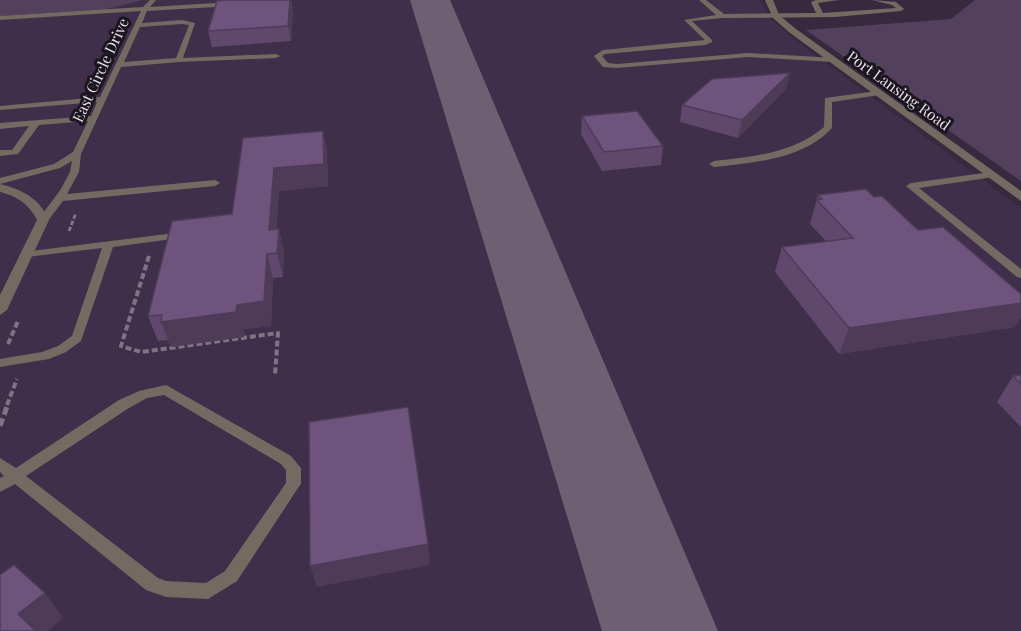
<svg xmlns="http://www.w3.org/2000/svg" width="1021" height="631" font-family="'Playfair Display',serif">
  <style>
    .built { fill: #402f4a }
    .green { fill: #52405d }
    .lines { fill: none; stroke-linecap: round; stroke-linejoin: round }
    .taxiway { fill: #6c6072; fill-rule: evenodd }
    .path-far2 { stroke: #7f7486; stroke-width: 3; stroke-dasharray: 4.5 2; stroke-linecap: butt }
    .path-far1 { stroke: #7f7486; stroke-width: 4; stroke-dasharray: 6 3; stroke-linecap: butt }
    .path { stroke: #7f7486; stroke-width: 5; stroke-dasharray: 8 4; stroke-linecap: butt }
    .lane { fill: #736b61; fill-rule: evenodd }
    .street { fill: #736b61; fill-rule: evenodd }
    .wall { fill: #5f486c }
    .shaded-wall { fill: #4d3b58 }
    .building { fill: #6e547d; stroke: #4d3b58; stroke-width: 1.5 }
    .labels { text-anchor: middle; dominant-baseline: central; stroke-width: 6; stroke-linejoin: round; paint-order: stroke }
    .far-street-label { font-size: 15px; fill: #e7dfec; stroke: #1b151e }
  </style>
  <rect width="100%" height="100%" fill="#372a3f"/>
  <path class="built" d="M0 0H760L770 18 795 40 1021 208V631H0Z"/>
  <path class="green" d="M0 0H143L102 10 0 16Z
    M975 0H1021V181L806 30 951 19Z"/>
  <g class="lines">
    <path class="taxiway" d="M410 0H450L718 631H602Z"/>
    <path class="path-far2" d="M69 231 76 213"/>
    <path class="path-far1" d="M149 256 121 346 141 352 278 333 275 375
      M8 344 18 321
      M7 405 17 379"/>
    <path class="path" d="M0 426 8 404"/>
    <path class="lane" d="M150 0H156L150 7 232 2 235 4 232 6 147 11 142 23 182 20 195 23 183 58 276 54 280 56 276 58 179 62 121 67 81 154 79 172 67 194 215 180 220 183 215 186 63 201 47 222H39L38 220 61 189 70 172 72 161 60 168 0 184V178L54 164 73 152 88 121 39 125 18 154 0 156V150H12L29 126 0 129V123L91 116 97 102 0 110V106L100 97 141 11 0 20V16L143 7ZM182 24 189 25 176 58 124 62 140 27Z
      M699 0H706L724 14 816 13 811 2 816 0H839L818 3 823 13 896 8 892 5 872 0 896 2 904 9 901 11 835 17 722 18 692 21 712 40V42L705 45 605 54 602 56 608 63 617 64 748 53 836 58V62H833L748 57 617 68 603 67 594 56 603 50 705 40 684 20 716 15Z
      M877 91H880V95L832 102V128C802 160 755 162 714 167L709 164 714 161C754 156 792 154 824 127L825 98Z
      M991 172 994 173V177L919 188 1021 269V278L1017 277 906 186 911 183Z
      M183 232 188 235 187 237 113 247 81 341 66 352 49 359 0 367V359L42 352 58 346 72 336 102 248 27 257 23 256 22 254 23 252Z
      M166 385 291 456 301 468V484L298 488 237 581 208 599 166 597 146 590 15 484 0 492V478L4 476 0 472V458L16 468 119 400 139 391ZM164 395 281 464 286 470V483L225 571 206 583 166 581 158 578 26 476 129 408 147 398Z"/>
    <path class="street" d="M765 0H773L779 15 796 29 1021 191V201L790 33 773 18Z
      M0 184C23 190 39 198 49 220L7 310 0 315V295L37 220C29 204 17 196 0 192Z"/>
  </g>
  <path class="wall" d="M226 0H291L293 10 291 41 212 47 208 31Z
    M786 89 738 138 680 122 682 105Z
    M582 116 663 146 661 165 602 171 581 134Z
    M323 131 327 152 328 186 279 191 276 229 284 252 283 277 273 278 271 326 244 329V337L171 347 168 340 158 341 148 316 232 214Z
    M818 195 874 197 918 230 1021 294V317L1015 327 839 354 775 272 782 247 826 241 810 224Z
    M1021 375V427L997 402 1013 376Z"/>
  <path class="shaded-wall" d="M290 0H291L293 10 291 41 288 26Z
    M790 73 786 89 738 138 742 120Z
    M323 131 327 152 328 186 279 191 275 253 269 230 274 168Z
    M279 229 284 252 283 277 277 253Z
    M267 254 273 278 271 326 244 329V337L171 347 161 322 237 305Z
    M1021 303V317L1015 327 839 354 849 328Z
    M428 544 430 565 317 587 310 566Z
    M45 593 63 618 48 631H32L18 614Z"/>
  <path class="building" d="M226 0H290L288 26 208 31 217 1Z
    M790 73 742 120 682 105 712 79Z
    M637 111 663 146 604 152 582 116Z
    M323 131 324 164 274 168 269 230 279 229 277 253 267 254 264 301 237 305 236 312 161 322 162 315 148 316 172 221 232 214 243 138Z
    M866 189 874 197 882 196 918 230 943 227 1021 294V303L849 328 782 247 853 238 817 200 822 199 818 195Z
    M1021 375V384L1013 376Z
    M408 407 428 544 310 566 309 422Z
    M14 565 45 593 18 614 36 631H0V575Z"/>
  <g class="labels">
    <g class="far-street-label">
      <text transform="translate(100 70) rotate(-65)">East Circle Drive</text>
      <text transform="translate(899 90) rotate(36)">Port Lansing Road</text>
    </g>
  </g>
</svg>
